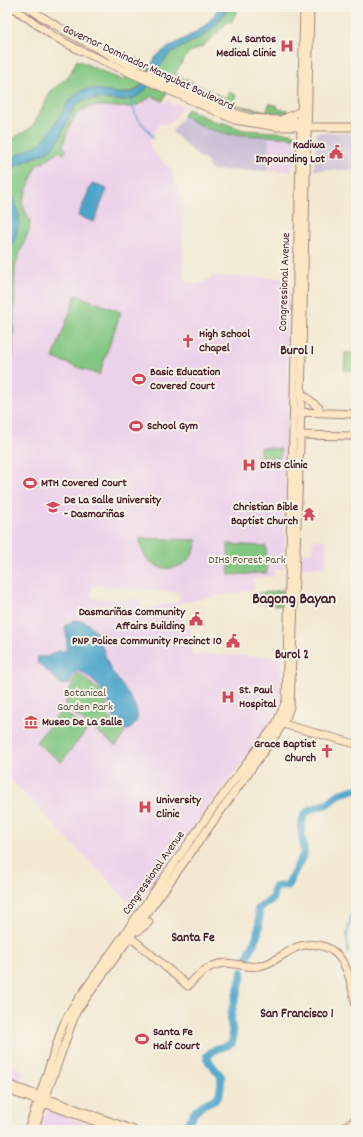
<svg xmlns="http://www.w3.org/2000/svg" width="363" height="1137" font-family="Dekko,sans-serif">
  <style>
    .built { fill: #ecd1ea; fill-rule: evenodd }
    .industrial { fill: #cbbfd5 }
    .green { fill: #81c681; stroke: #667256 }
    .water { fill: #4ca4c9; stroke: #4b627a }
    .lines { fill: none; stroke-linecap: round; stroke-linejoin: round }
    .stream { stroke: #4ca4c9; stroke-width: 1.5 }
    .river { stroke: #4ca4c9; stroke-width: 8 }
    .secondary-casing { stroke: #9e847e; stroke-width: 9 }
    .secondary { stroke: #fce6c4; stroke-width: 7 }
    .labels { text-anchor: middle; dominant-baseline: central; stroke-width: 4; stroke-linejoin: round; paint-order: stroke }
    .poi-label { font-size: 12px; font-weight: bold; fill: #4a1f2b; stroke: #f7f3e8; text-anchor: start }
    .street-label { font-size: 12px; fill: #4a1f2b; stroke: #f7f3e8 }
    .park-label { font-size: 12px; fill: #5a5145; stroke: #f7f3e8 }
    .neighbourhood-label { font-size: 13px; font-weight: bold; fill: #4a1f2b; stroke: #f7f3e8 }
    .quarter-label { font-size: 14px; font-weight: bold; fill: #4a1f2b; stroke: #f7f3e8 }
    .district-label { font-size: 16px; font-weight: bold; fill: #4a1f2b; stroke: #f7f3e8 }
  </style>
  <rect width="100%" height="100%" fill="#f7f3e8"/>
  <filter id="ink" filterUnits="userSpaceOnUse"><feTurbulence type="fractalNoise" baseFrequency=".025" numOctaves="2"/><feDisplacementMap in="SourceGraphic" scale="8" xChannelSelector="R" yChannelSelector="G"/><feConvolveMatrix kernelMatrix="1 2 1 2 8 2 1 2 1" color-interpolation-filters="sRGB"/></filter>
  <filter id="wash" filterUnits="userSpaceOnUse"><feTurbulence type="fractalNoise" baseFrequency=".012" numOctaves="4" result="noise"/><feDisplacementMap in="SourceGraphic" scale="16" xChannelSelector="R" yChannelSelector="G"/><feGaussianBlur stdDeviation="0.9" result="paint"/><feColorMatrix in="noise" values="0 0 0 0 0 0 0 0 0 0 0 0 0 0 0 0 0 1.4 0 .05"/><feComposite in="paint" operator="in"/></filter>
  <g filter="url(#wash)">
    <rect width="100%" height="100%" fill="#f3e8d2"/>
    <path class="built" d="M152 96 166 103 167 100 172 102 171 105 173 106 175 103 183 106 171 122 166 124 160 123 149 142 153 153 171 169 184 208 182 266 186 281 198 285 214 276 288 278V285H291V314L287 346 288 377 290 379 286 479 284 481 286 483 284 569H274L275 576 253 579 254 590 179 603V610L182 629 191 627 192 654 282 657 280 705 277 714 135 908 7 776V375L13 354 15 266 29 230 30 222 22 203 37 164 55 155 59 150H67L63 146 72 121 84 109 91 105 145 102ZM92 585 179 592V602L141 609V600L91 598Z
      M269 136 295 138V165H292L291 171H268Z
      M313 540H326V567H301V553H313Z
      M7 1065 24 1071 19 1084 7 1080Z
      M48 1110 103 1130H39L46 1111Z"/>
    <path class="industrial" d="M183 116 206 128 227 134 269 136 268 171 210 170 207 161 199 157 172 132Z
      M316 132 356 133V170H314Z"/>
    <path class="green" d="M227 7H239L231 23 228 22 203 46 188 53 175 74 225 98 229 92 236 95 234 104 240 106 267 111 269 104 277 105 278 109 287 110 288 113C247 115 210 95 173 80L163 101 152 96C145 101 138 106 129 107 108 109 87 98 73 120 68 127 66 137 63 146L67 150 64 154 59 151 44 162 37 164 22 203 30 222 29 230 15 266 13 354 7 375V255L15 237 19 216 8 186 10 173C20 159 41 159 52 147 65 134 67 115 80 102L145 91C151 81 163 59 171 53 192 38 218 34 227 7Z
      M134 58 152 66 137 90 120 94 77 95C64 109 56 129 42 142 31 151 17 153 7 163V142L32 127 51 91 69 76 77 60 124 81Z
      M187 109 220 124 221 122 243 130 291 133 295 135V138L227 134 206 128 183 116Z
      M76 295 121 312 99 375 53 358Z
      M345 353H355L354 371 344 370Z
      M260 447 281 449 280 458 260 456Z
      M140 538 197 540C192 579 141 577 140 538Z
      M228 544 266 546 267 573 229 575Z
      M283 590V606L254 602V594Z
      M78 673 100 691 106 703V711L113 724 125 733 116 746 64 706C70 695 69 683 78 673Z
      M62 710 87 730 61 762 36 742Z"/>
    <path class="water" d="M218 7H227C221 26 203 37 186 45 181 48 175 50 170 54 156 66 153 90 134 98 118 105 96 93 80 102 67 110 65 132 56 144 44 158 24 158 12 170 2 186 17 200 19 216 20 230 13 243 7 255V163C19 151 37 149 47 136 56 125 67 99 79 92 96 83 115 98 133 92 149 86 148 61 160 53 177 40 211 30 218 7Z
      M92 183 107 189 94 222 78 216Z
      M74 620C82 621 88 622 93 628 102 640 104 655 110 668 117 681 140 704 137 719 136 725 131 728 127 731 113 724 113 713 107 700 101 687 91 677 78 671L73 676 69 684H61L37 662 38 657H47L57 651H66L67 639 65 626Z"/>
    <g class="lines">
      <path class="stream" d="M130 98 136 116 154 138
        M348 954 347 935 356 895"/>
      <path class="river" d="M245 961C254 943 263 930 258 909L272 899 275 887 287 886 304 853 301 827 304 815 311 809 327 804 339 794 356 789
        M180 1130C188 1126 191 1117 196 1111 211 1094 222 1109 221 1076L209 1062 207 1056C219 1044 221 1050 232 1043 235 1035 230 1026 231 1018 232 1002 241 988 242 972"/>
    </g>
  </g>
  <g filter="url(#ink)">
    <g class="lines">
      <g class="secondary-casing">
        <path id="secondary" d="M12 7 53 36 79 50 235 120 277 127H356
          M27 7C76 40 127 64 180 89 201 99 224 111 247 117 266 121 286 119 304 122
          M283 119 301 111
          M300 392 319 408
          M296 412 356 414
          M295 435 356 436
          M279 723 356 744
          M138 931 149 922
          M128 935 188 986C201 971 214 960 235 964 242 965 251 968 259 966 272 964 283 954 295 948 302 945 310 944 318 945 347 950 351 982 356 1006
          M7 1084 134 1130
          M7 1090 119 1130
          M28 1130 63 1025 72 1008 209 814 277 722 286 701 304 7
          M34 1130 76 1012 277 733 286 718 290 707 300 444 310 7
          M338 1130 353 1122 356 1117"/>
      </g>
      <use href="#secondary" class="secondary"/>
    </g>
  </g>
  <defs>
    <g id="hospital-bare" transform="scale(1.08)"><path d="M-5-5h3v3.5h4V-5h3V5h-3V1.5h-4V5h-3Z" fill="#d1495b" stroke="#f7f3e8" stroke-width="2.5" paint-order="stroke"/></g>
    <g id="civic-bare" transform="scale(1.08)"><path d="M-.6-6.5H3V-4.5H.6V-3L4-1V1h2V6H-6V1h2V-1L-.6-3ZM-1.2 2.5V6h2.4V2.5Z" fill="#d1495b" stroke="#f7f3e8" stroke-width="2.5" paint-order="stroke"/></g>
    <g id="church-bare" transform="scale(1.08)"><path d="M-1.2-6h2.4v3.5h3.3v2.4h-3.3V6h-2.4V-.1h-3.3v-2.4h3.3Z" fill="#d1495b" stroke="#f7f3e8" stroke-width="2.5" paint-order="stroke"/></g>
    <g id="stadium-bare" transform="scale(1.08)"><path d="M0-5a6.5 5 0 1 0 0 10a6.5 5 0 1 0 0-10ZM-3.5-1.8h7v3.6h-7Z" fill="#d1495b" stroke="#f7f3e8" stroke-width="2.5" paint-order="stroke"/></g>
    <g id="university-bare" transform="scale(1.08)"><path d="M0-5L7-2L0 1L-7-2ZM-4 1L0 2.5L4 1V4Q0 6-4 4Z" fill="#d1495b" stroke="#f7f3e8" stroke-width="2.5" paint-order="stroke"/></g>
    <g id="temple-bare" transform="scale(1.08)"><path d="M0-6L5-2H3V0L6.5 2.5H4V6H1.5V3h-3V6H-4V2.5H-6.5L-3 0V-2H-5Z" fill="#d1495b" stroke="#f7f3e8" stroke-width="2.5" paint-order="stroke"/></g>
    <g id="museum-bare" transform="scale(1.08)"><path d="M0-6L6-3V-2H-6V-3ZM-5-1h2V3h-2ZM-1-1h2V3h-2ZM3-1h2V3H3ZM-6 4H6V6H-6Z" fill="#d1495b" stroke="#f7f3e8" stroke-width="2.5" paint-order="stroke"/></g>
  </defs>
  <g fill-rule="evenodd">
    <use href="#hospital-bare" x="287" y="46"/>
    <use href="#civic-bare" x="336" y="152"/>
    <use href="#church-bare" x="188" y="341"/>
    <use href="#stadium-bare" x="139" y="379"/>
    <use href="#stadium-bare" x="136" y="426"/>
    <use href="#hospital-bare" x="249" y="465"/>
    <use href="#stadium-bare" x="30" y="483"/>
    <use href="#university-bare" x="53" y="507"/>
    <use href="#temple-bare" x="309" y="514"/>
    <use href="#civic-bare" x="196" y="619"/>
    <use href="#civic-bare" x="233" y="641"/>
    <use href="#hospital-bare" x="228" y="697"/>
    <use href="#museum-bare" x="31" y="722"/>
    <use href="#church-bare" x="327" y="751"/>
    <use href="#hospital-bare" x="145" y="807"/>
    <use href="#stadium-bare" x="142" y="1039"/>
  </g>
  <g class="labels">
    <g class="poi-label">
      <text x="276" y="39" text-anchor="end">AL Santos<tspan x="276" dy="14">Medical Clinic</tspan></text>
      <text x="325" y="145" text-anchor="end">Kadiwa<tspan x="325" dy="14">Impounding Lot</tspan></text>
      <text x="199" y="334">High School<tspan x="199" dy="14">Chapel</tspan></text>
      <text x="150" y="372">Basic Education<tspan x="150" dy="14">Covered Court</tspan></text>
      <text x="147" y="426">School Gym</text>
      <text x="260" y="465">DIHS Clinic</text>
      <text x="41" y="483">MTH Covered Court</text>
      <text x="64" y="500">De La Salle University<tspan x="64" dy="14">- Dasmariñas</tspan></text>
      <text x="298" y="507" text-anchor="end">Christian Bible<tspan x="298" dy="14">Baptist Church</tspan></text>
      <text x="185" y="612" text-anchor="end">Dasmariñas Community<tspan x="185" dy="14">Affairs Building</tspan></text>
      <text x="222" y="641" text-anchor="end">PNP Police Community Precinct 10</text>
      <text x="239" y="690">St. Paul<tspan x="239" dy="14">Hospital</tspan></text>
      <text x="42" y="722">Museo De La Salle</text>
      <text x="316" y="744" text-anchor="end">Grace Baptist<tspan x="316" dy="14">Church</tspan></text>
      <text x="156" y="800">University<tspan x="156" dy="14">Clinic</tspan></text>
      <text x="153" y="1032">Santa Fe<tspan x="153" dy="14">Half Court</tspan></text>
    </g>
    <g class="street-label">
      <text transform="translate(148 68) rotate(25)">Governor Dominador Mangubat Boulevard</text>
      <text transform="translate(285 282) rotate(-88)">Congressional Avenue</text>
      <text transform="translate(154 873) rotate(-55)">Congressional Avenue</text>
    </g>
    <g class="park-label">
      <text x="247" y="560">DIHS Forest Park</text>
      <text x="85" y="693">Botanical<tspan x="85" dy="14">Garden Park</tspan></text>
    </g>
    <g class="neighbourhood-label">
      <text x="292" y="655">Burol 2</text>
      <text x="193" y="938">Santa Fe</text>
      <text x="297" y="1014">San Francisco 1</text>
    </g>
    <g class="quarter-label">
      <text x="297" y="351">Burol 1</text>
    </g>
    <g class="district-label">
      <text x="294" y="599">Bagong Bayan</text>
    </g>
  </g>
  <rect width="363" height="1137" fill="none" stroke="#f7f3e8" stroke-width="24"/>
</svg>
